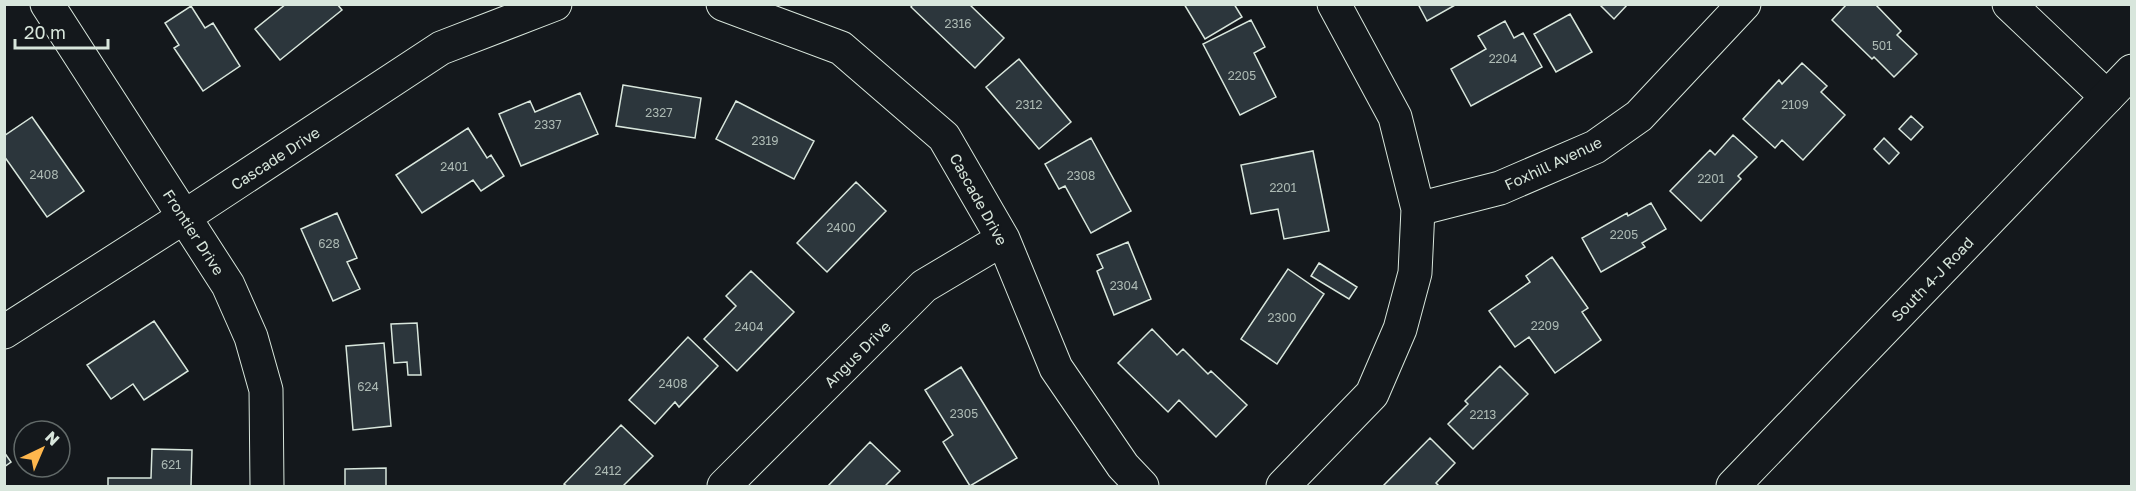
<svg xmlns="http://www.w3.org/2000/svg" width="2136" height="491" font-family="'Golos Text',sans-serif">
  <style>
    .building { fill: #2c363c; stroke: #d8e6dc; stroke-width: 1.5 }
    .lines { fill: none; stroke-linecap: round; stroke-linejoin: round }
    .minor-casing { stroke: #d8e6dc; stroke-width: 35 }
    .major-casing { stroke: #d8e6dc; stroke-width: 35 }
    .minor { stroke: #14181c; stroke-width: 33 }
    .major { stroke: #14181c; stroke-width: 33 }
    .labels { text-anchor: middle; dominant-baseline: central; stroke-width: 4.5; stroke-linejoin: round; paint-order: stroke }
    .number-label { font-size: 12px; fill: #adbab4 }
    .street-label { font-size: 15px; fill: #d8e6dc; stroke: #14181c }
  </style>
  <rect width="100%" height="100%" fill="#14181c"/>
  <path class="building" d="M286 4H337L342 10 280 60 255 29Z
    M913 4H969L1004 38 975 68 911 7Z
    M1184 4H1234L1242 17 1205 39Z
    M1418 4H1457L1427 21Z
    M1599 4H1628L1614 19Z
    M1847 4H1875L1901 31 1897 35 1917 54 1894 77 1874 57 1872 59 1832 20Z
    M191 6 205 28 213 23 240 66 203 91 174 48 179 45 165 23Z
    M1570 14 1592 52 1556 72 1534 34Z
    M1251 20 1265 47 1254 53 1276 97 1240 115 1203 44Z
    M1505 21 1514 38 1523 33 1542 67 1471 106 1451 69 1486 49 1478 36Z
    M1019 59 1071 122 1039 149 986 87Z
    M1802 63 1827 86 1821 92 1845 115 1803 160 1782 140 1775 148 1743 119 1779 80 1782 84Z
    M623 85 701 98 695 138 616 126Z
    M580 93 598 134 521 166 499 114 530 101 535 112Z
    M736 101 814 141 794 179 716 139Z
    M1911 116 1923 127 1911 140 1899 129Z
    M32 117 84 191 47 217 4 156V136Z
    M468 128 487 158 491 155 504 176 481 191 473 180 422 213 396 175Z
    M1733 135 1757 157 1738 176 1741 179 1701 221 1670 191 1710 150 1715 155Z
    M1091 138 1131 211 1091 233 1065 186 1059 189 1045 164Z
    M1884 138 1899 153 1889 164 1874 149Z
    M1313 151 1329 231 1284 239 1278 209 1251 214 1241 165Z
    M856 182 886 211 827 272 797 243Z
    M1651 203 1666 229 1642 243 1645 247 1601 272 1582 238 1627 213 1628 216Z
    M337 213 357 258 347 262 360 289 333 301 301 229Z
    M1128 242 1151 299 1114 315 1097 271 1103 268 1097 255Z
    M1552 257 1588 308 1582 312 1601 340 1555 373 1529 337 1515 347 1489 311 1530 282 1526 276Z
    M1319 263 1357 287 1349 299 1311 276Z
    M1288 269 1324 294 1277 364 1241 339Z
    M751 271 794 312 737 371 704 339 736 306 726 296Z
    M154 321 188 371 144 400 133 384 111 399 87 365Z
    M417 323 421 375H408L407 362 394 363 391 324Z
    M1152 329 1177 355 1183 349 1208 374 1211 371 1247 405 1216 437 1179 400 1168 412 1118 363Z
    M688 337 718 366 679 407 675 402 655 424 629 400Z
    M384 343 391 426 353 430 346 346Z
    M1500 366 1528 394 1473 449 1448 424 1468 404 1465 401Z
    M961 367 1017 458 970 486 943 442 953 435 925 390Z
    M621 425 653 456 623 486H567L564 484Z
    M1430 438 1455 463 1436 483 1439 486H1383Z
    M870 442 900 471 885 486H828Z
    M152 449 192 450 191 486H108V478H151Z
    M4 452 11 462 4 467Z
    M386 468V486H345V469Z"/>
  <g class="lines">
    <g class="minor-casing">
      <path id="minor" d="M47 4 228 285 251 337 266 390 267 486
        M723 4 841 48 944 137 1003 239 1056 368 1123 466 1142 486
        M2009 4 2107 97
        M1418 209 1500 188 1595 147 1639 116 1744 4
        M4 332 184 217 441 48 555 4
        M724 486 924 286 1003 239
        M1283 486 1372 394 1400 329 1415 273 1418 209 1395 117 1334 4"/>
    </g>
    <g class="major-casing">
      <path id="major" d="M1733 486 2132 71"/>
    </g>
    <use href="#minor" class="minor"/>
    <use href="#major" class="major"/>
  </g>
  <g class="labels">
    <g class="number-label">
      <text x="958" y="23">2316</text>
      <text x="1882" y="45">501</text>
      <text x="1503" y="58">2204</text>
      <text x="1242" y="75">2205</text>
      <text x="1029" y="104">2312</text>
      <text x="1795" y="104">2109</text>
      <text x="659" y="112">2327</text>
      <text x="548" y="124">2337</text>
      <text x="765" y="140">2319</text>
      <text x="454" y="166">2401</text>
      <text x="44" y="174">2408</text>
      <text x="1081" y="175">2308</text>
      <text x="1711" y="178">2201</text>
      <text x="1283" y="187">2201</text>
      <text x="841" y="227">2400</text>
      <text x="1624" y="234">2205</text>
      <text x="329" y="243">628</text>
      <text x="1124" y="285">2304</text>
      <text x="1282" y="317">2300</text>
      <text x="1545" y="325">2209</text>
      <text x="749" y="326">2404</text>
      <text x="673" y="383">2408</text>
      <text x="368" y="386">624</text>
      <text x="964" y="413">2305</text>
      <text x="1483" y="414">2213</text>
      <text x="171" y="464">621</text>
      <text x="608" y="470">2412</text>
    </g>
    <g class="street-label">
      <text transform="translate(275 158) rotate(-33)">Cascade Drive</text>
      <text transform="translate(1553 163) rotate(-25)">Foxhill Avenue</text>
      <text transform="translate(979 199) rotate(61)">Cascade Drive</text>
      <text transform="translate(194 232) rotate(57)">Frontier Drive</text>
      <text transform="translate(1932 279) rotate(-46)">South 4-J Road</text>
      <text transform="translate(857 354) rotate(-45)">Angus Drive</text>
    </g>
  </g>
  <rect width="2136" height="491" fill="none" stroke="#d8e6dc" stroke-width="12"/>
  <g transform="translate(42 449) rotate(44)"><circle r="28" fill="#14181c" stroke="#626a69" stroke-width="1.5"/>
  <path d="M0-4.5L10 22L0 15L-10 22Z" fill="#ffb74d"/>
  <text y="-9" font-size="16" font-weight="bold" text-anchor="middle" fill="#d8e6dc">N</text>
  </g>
  <path d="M15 39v9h93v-9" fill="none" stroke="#d8e6dc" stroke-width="3"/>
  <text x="24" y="39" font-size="18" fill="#d8e6dc" stroke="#14181c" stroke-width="4.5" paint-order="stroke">20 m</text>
</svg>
